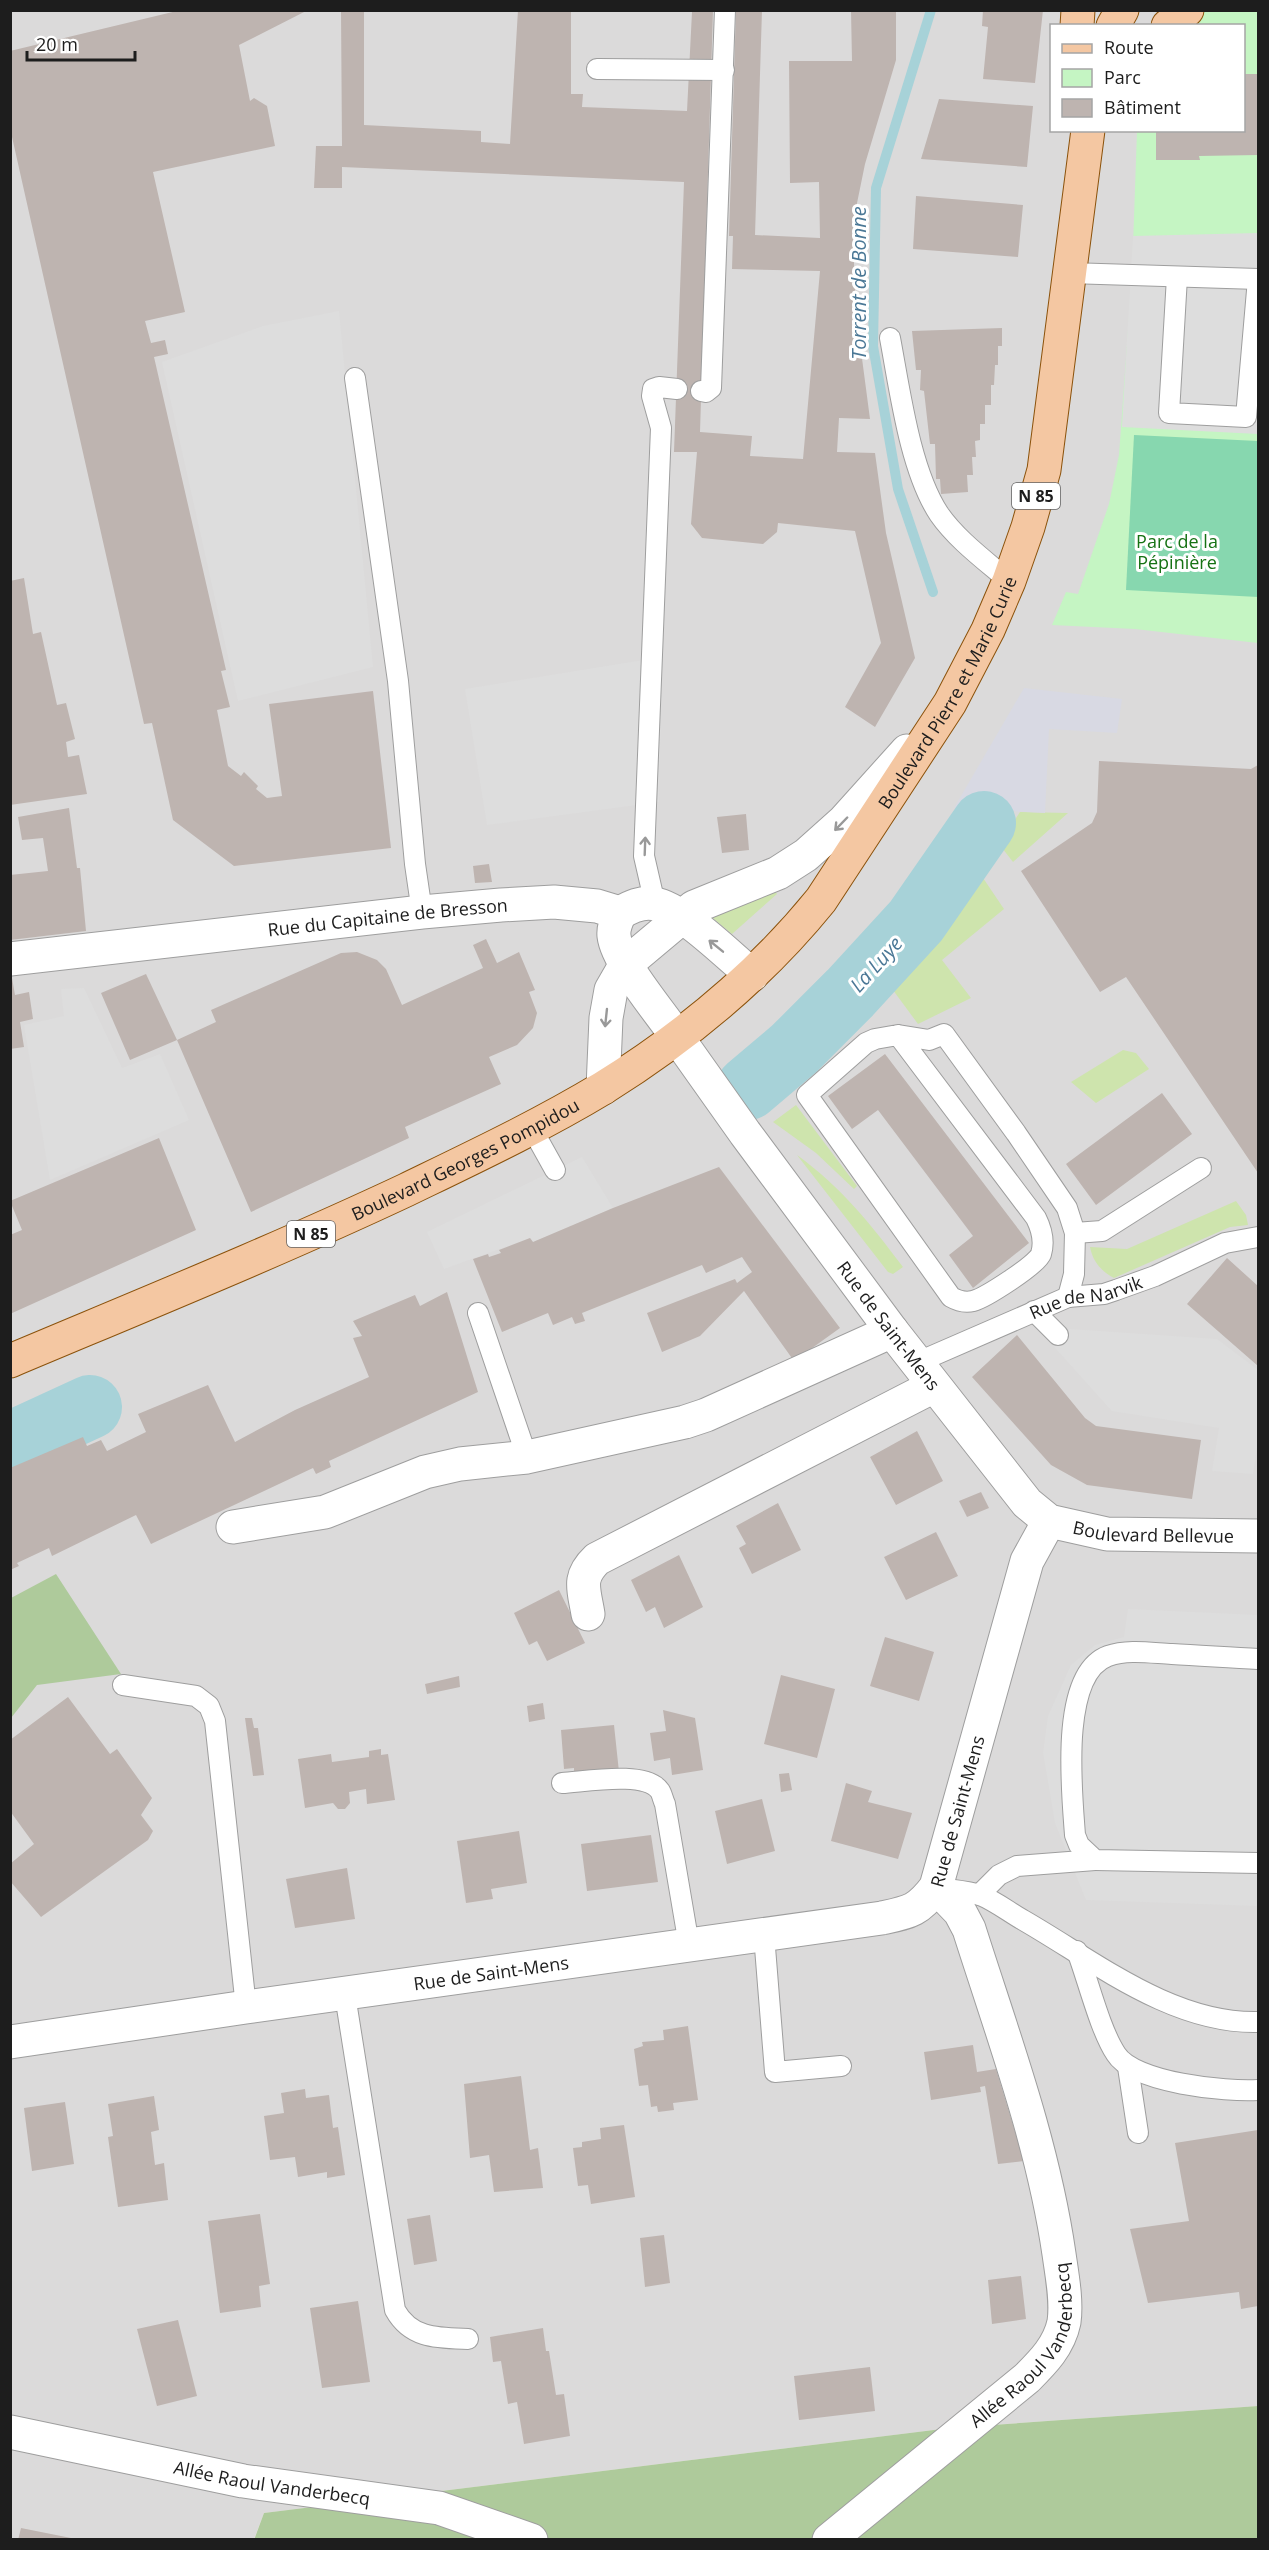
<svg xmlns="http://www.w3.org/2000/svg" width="1269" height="2550" font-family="'Open Sans',sans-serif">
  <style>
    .residential { fill: #dbdada; fill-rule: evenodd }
    .grass { fill: #cee4ad }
    .forest { fill: #aeca9b }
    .park { fill: #c5f5c3 }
    .pitch { fill: #87d7af }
    .parking { fill: #ddd }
    .plaza { fill: #d8d9e3 }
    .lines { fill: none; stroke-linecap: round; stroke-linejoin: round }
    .stream { stroke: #a7d2d8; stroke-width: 10 }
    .river { stroke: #a7d2d8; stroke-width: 64 }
    .building { fill: #beb4b0 }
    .service-casing { stroke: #9e9e9e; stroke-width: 22 }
    .minor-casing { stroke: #9e9e9e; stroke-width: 35 }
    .tertiary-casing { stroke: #9e9e9e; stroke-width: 35 }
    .primary-casing { stroke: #8b520b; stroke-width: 35 }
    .service { stroke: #fff; stroke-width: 20 }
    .minor { stroke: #fff; stroke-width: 33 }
    .tertiary { stroke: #fff; stroke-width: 33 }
    .primary { stroke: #f4c7a2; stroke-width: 33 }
    .oneway { stroke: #999 }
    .labels { text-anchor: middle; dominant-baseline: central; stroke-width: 6; stroke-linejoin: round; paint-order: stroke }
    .shield { fill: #fff; stroke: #616161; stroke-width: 1.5 }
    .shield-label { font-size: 16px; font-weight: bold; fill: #1d1d1d }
    .park-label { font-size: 18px; fill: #167214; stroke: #fff }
    .street-label { font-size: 18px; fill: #1d1d1d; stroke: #fff }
    .water-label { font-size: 20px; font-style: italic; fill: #4b7896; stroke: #fff }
  </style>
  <rect width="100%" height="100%" fill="#ede9e4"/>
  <path class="residential" d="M11 11H1258V2406L950 2428 264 2513 254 2539 11 2540ZM1052 26H1244V130H1052Z"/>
  <path class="grass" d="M1020 812 1068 813 1013 862 999 844Z
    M979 872 1004 909 942 960 971 998 918 1024 890 986Z
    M773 888 777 894 732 934 709 915Z
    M1123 1050 1136 1053 1149 1069 1096 1103 1071 1082Z
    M796 1105 857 1186 854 1189 816 1153 773 1122Z
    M797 1155C843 1189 869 1222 903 1267L893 1274 888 1272Z
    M1236 1201 1246 1215 1248 1225 1230 1227 1114 1278C1101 1271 1093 1262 1090 1247L1127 1249Z"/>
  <path class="forest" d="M56 1574 121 1674 37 1685 11 1718V1598Z
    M1258 2406V2539L254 2540 264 2513 950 2428Z"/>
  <path class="park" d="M1204 11H1258V643L1135 629 1052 625 1066 592 1078 594 1109 504 1119 455 1132 275 1137 131 1244 130V26L1181 25Z"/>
  <path class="pitch" d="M1134 435 1258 441V597L1126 590Z"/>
  <path class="parking" d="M1258 233V434L1122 427 1133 236Z
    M339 311 373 667 238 701 162 362 263 326Z
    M662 657 659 802 487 825 465 689Z
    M84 988 122 1068 160 1054 189 1120 50 1180 24 1025 64 1016 61 989Z
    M582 1157 613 1208 533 1242 530 1238 444 1269 427 1232Z
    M1070 1329 1217 1339 1258 1370V1442L1253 1474 1212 1471 1219 1428 1112 1411 1048 1340Z
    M1128 1609 1258 1615V1906L1086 1900 1055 1823 1043 1753 1048 1716 1071 1665 1095 1645 1124 1637Z"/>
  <path class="plaza" d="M1024 688 1122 699 1117 733 1049 729 1045 813 954 808Z"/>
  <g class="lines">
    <path class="stream" d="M931 10 876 188 873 346 898 489 933 592"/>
    <path class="river" d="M748 1088 794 1049 850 993 916 921 984 823
      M10 1444 90 1407"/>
  </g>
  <path class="building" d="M181 10H308L239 45 250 101 254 98 267 106 275 146 153 172 185 312 145 321 151 343 165 340 168 354 154 357 226 670 221 671 230 707 217 710 228 766 241 776 244 772 258 786 256 789 267 798 282 796 269 704 373 691 391 848 234 866 173 820 152 723 144 724 10 128V51Z
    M341 10H364V125L481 131V142L510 144 518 10H571V94H583L582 107 687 111 692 12 690 10H713L700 432 752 436 750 456 803 459 820 271 732 269 733 236H729L736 10H762L755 235 820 238 819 182 790 183 789 61H852L851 10H896V60L865 164 856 208 853 239 856 313 870 419 839 418 837 452 875 453 886 533 915 658 875 727 845 707 881 643 855 531 778 523 777 532 763 544 702 538 691 524 697 452H674L684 182 342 167V188H314L316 146H342Z
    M983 10H1043L1035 83 983 79 988 27 982 26Z
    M1244 74H1258V155L1199 156 1200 160H1156V130H1244Z
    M939 99 1033 106 1027 167 921 159Z
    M916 196 1023 205 1018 257 913 249Z
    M1002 328V346H998V365H995L994 385H991V405H985V424H980V440L975 441 976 457H972L973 475H967L968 492 941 494 940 479H936L935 444H930L924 391 920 390 921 370H916L912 331Z
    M24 578 33 634 41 632 57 705 66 703 75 739 66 742 68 757 79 755 87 794 10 805V581Z
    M1099 761 1251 769 1258 765V1173L1126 977 1100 992 1021 871 1092 823 1097 812Z
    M69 808 77 868H80L86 931 10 940V875L48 871 43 838 22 840 18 817Z
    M746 814 749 850 722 853 717 817Z
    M489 864 492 882 475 883 473 866Z
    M486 939 497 963 519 952 535 990 529 992 537 1013 533 1028 517 1045 489 1057 501 1084 405 1127 409 1138 251 1212 177 1040 216 1022 211 1010 341 953 357 952 377 960 386 969 402 1005 483 968 473 945Z
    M146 974 177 1040 130 1060 101 993Z
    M10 978H12L15 995 29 992 33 1019 20 1022 24 1047 10 1049Z
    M885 1054 1029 1243 973 1288 949 1255 973 1236 878 1110 852 1129 828 1096Z
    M1162 1093 1192 1134 1096 1205 1066 1164Z
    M159 1138 196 1230 10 1314V1235L22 1230 10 1201Z
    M719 1167 840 1328 794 1361 744 1291 700 1336 662 1352 647 1313 735 1279 737 1283 752 1272 742 1257 706 1273 702 1265 582 1313 585 1321 575 1324 572 1317 553 1325 548 1313 502 1332 473 1259 488 1254 489 1257 501 1253 499 1250 530 1238 533 1242 613 1208Z
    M1227 1258 1258 1286V1366L1187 1304Z
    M447 1292 478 1392 329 1461 331 1467 316 1474 313 1468 151 1544 136 1515 52 1556 49 1548 17 1563 19 1566 10 1570V1468L83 1437 87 1446 101 1440 107 1451 146 1432 138 1414 208 1385 235 1442 295 1410 369 1377 353 1338 362 1336 353 1321 415 1295 420 1306Z
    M1017 1335 1085 1418 1096 1426 1201 1440 1192 1499 1087 1485 1051 1465 972 1377Z
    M917 1431 943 1481 896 1505 870 1457Z
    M981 1492 989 1508 967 1517 959 1501Z
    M778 1503 801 1550 752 1574 739 1548 746 1544 736 1526Z
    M936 1532 958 1576 906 1600 884 1557Z
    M679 1555 703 1607 664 1628 655 1607 646 1612 631 1580Z
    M559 1590 585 1643 547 1661 537 1641 529 1645 514 1613Z
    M885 1637 934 1652 919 1701 870 1686Z
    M781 1675 835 1689 817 1758 764 1744Z
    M459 1676 460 1687 427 1694 425 1684Z
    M68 1697 110 1754 117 1749 152 1798 141 1815 153 1831 148 1840 41 1917 10 1881V1864L34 1844 10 1811V1740Z
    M543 1703 545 1719 529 1722 527 1706Z
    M663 1710 695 1718 703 1770 672 1775 670 1758 654 1761 650 1733 666 1731Z
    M245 1718H252L254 1728H258L264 1775 253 1776Z
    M614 1725 619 1772 574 1775V1768L564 1769 561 1730Z
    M381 1749V1755L388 1754 395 1800 367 1804 366 1789 349 1792 350 1803 345 1809H338L333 1803 305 1808 298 1759 331 1754 332 1762 369 1757V1751Z
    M789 1773 792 1790 781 1792 779 1774Z
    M846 1783 872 1791 868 1802 912 1813 898 1859 831 1841Z
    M762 1799 775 1851 727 1864 715 1811Z
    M519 1831 527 1883 491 1889 493 1899 466 1903 457 1841Z
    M651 1835 658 1882 587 1891 581 1844Z
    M347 1868 355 1919 295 1928 286 1879Z
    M688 2026 698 2100 673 2103 674 2110 658 2112 657 2106 651 2107 648 2085 639 2086 634 2049 643 2046 642 2042 664 2040 663 2030Z
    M973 2045 977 2072 996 2069 1024 2161 998 2164 985 2086 980 2087 981 2092 931 2100 924 2052Z
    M521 2076 530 2150 538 2148 543 2188 494 2192 489 2155 470 2158 464 2084Z
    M305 2089 306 2098 329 2095 333 2128 338 2127 345 2175 327 2178V2172L298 2177 295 2157 270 2160 264 2116 284 2113 281 2093Z
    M154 2096 159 2130 151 2132 155 2165 164 2163 168 2200 118 2207 108 2137 113 2136 108 2104Z
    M65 2102 74 2164 32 2171 24 2108Z
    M624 2125 635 2197 591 2204 588 2185 578 2186 573 2148 582 2147V2142L601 2139 600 2128Z
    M1258 2130V2306L1241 2309 1239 2292 1148 2303 1130 2229 1189 2221 1175 2143Z
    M260 2214 270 2284 259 2286 261 2307 220 2313 208 2221Z
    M430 2215 437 2261 414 2265 407 2219Z
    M664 2235 670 2283 645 2287 640 2238Z
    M1021 2276 1026 2319 992 2324 988 2280Z
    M358 2301 370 2382 322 2388 310 2308Z
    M178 2320 197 2396 157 2406 137 2329Z
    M543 2328 546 2351H549L556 2395 564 2394 570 2436 524 2444 517 2402 508 2404 501 2361 493 2362 490 2337Z
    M870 2367 875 2411 799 2420 794 2376Z
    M21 2528 71 2538V2540H18Z"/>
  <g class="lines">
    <g class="service-casing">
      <g id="service">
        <path d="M597 69 724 70"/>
        <path d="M1069 273 1258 279"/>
        <path d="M1177 277 1169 413 1246 417 1258 279"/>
        <path d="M890 338C900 391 910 470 939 514 957 540 986 561 1009 581"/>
        <path d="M355 378 398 681 415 864 422 912"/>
        <path d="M701 391 706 392 711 388 725 10"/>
        <path d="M655 904 644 856 661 428 652 396 653 389 659 387 677 389"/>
        <path d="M898 1035 1036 1218C1042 1230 1045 1241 1041 1254 1038 1264 985 1298 973 1301 965 1303 958 1301 951 1297L807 1095 866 1043 875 1039 898 1035 929 1040 944 1034 1016 1133 1067 1208 1075 1233 1074 1274 1068 1297"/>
        <path d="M531 1127 555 1170"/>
        <path d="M1075 1233 1102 1231 1201 1168"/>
        <path d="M1034 1311 1058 1335"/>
        <path d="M478 1313 527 1457"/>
        <path id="s1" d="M916 1363 1068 1297 1104 1294 1116 1290 1155 1276 1225 1243 1258 1237"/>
        <path d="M1258 1659C1230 1657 1201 1656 1172 1654 1151 1653 1128 1649 1108 1656 1059 1674 1072 1793 1075 1835L1079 1845 1095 1860 1258 1863"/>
        <path d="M123 1685 196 1696 209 1706 215 1721 246 2007"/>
        <path d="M562 1783C584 1782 646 1770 660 1791 662 1794 663 1800 665 1804L689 1945"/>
        <path d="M940 1888C952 1890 968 1891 980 1895 995 1901 1009 1912 1023 1920 1096 1962 1172 2024 1258 2022"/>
        <path d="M979 1895 999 1875 1017 1866 1095 1860"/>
        <path d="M764 1935 775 2072 841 2066"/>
        <path d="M1077 1951C1088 1980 1100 2030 1116 2054 1134 2083 1226 2092 1258 2090"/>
        <path d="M345 1995 395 2310C411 2339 438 2338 468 2339"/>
        <path d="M1128 2067 1138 2133"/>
      </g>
    </g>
    <g class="minor-casing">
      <g id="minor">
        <path d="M620 913C630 907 642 901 655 904 681 908 730 957 752 975"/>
        <path d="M620 913C617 920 613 927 614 936 617 962 661 1013 677 1037"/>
        <path id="s2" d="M10 959 422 912 501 905 554 902 597 906 620 913"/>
        <path d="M603 1088 606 1018 611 990 626 964 694 907 778 873 806 855 844 821 907 751"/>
        <path d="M233 1527 325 1512 425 1472 460 1464 527 1457 685 1422 706 1415 892 1331"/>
        <path d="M588 1614C584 1589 577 1578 597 1559L934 1386"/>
        <path id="s3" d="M10 2042 246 2007 882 1918C910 1912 918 1911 936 1887L1027 1561 1049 1521"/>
        <path id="s4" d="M10 2432 243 2481 439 2508 531 2540"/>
        <path id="s5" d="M829 2540 1027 2378C1043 2362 1059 2346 1064 2322 1067 2301 1062 2275 1059 2254 1043 2143 1003 2036 969 1929L960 1912 936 1887"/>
      </g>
    </g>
    <g class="tertiary-casing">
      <g id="tertiary">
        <path id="s6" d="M677 1037 745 1133 892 1331 1027 1503 1049 1521 1107 1534 1258 1536"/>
      </g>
    </g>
    <g class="primary-casing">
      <g id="primary">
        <path d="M1077 26 1078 10"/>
        <path d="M1113 26 1122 10"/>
        <path d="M1168 26 1187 10"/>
        <path id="s7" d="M10 1361C143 1305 276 1251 406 1190 472 1158 540 1126 603 1088 685 1037 761 974 821 900L950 703 988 630 1009 581 1028 527 1044 470 1088 130"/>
      </g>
    </g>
    <use href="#service" class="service"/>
    <use href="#minor" class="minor"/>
    <use href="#tertiary" class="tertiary"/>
    <use href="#primary" class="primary"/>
  </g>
  <defs><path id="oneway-shaft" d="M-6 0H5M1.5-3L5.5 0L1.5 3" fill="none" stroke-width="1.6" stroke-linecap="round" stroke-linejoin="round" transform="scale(1.5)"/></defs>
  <g class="oneway">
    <use href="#oneway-shaft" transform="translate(841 824) rotate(134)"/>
    <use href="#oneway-shaft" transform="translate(645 846) rotate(-88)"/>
    <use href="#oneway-shaft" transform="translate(716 946) rotate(-141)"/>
    <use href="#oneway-shaft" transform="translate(606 1018) rotate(96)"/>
  </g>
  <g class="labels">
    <g class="shield">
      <rect x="1012" y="483" width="48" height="26" rx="4.5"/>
      <rect x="287" y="1221" width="48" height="26" rx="4.5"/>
    </g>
    <g class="shield-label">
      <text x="1036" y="496">N 85</text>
      <text x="311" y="1234">N 85</text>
    </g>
    <g class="park-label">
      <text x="1177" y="541">Parc de la<tspan x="1177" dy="21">Pépinière</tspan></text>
    </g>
    <g class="street-label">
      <text stroke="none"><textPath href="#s7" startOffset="1186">Boulevard Pierre et Marie Curie</textPath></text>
      <text stroke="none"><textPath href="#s2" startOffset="380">Rue du Capitaine de Bresson</textPath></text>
      <text stroke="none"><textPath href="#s7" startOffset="498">Boulevard Georges Pompidou</textPath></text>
      <text stroke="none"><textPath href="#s1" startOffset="183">Rue de Narvik</textPath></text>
      <text stroke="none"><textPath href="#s6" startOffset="358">Rue de Saint-Mens</textPath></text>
      <text stroke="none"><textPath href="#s6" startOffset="717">Boulevard Bellevue</textPath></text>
      <text stroke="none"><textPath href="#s3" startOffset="1024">Rue de Saint-Mens</textPath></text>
      <text stroke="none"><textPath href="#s3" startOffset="486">Rue de Saint-Mens</textPath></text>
      <text stroke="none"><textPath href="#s5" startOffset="284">Allée Raoul Vanderbecq</textPath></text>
      <text stroke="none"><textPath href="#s4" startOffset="267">Allée Raoul Vanderbecq</textPath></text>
    </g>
    <g class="water-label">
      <text transform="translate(858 283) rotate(-90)">Torrent de Bonne</text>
      <text transform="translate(876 964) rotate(-48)">La Luye</text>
    </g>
  </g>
  <rect width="1269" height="2550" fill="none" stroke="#1d1d1d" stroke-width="24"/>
  <rect x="1050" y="24" width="195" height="108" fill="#ffffff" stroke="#a5a5a5" stroke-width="1.5"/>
  <rect x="1062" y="44" width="30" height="9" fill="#f4c7a2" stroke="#a5a5a5" stroke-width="1.5"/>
  <text x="1104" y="54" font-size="18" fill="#1d1d1d">Route</text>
  <rect x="1062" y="69" width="30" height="18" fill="#c5f5c3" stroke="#a5a5a5" stroke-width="1.5"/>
  <text x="1104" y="84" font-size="18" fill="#1d1d1d">Parc</text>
  <rect x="1062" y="99" width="30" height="18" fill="#beb4b0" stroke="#a5a5a5" stroke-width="1.5"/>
  <text x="1104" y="114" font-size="18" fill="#1d1d1d">Bâtiment</text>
  <path d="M27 51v9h108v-9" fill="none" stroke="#1d1d1d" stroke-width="3"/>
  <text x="36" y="51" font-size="18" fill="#1d1d1d" stroke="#ffffff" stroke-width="4.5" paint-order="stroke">20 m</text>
</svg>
